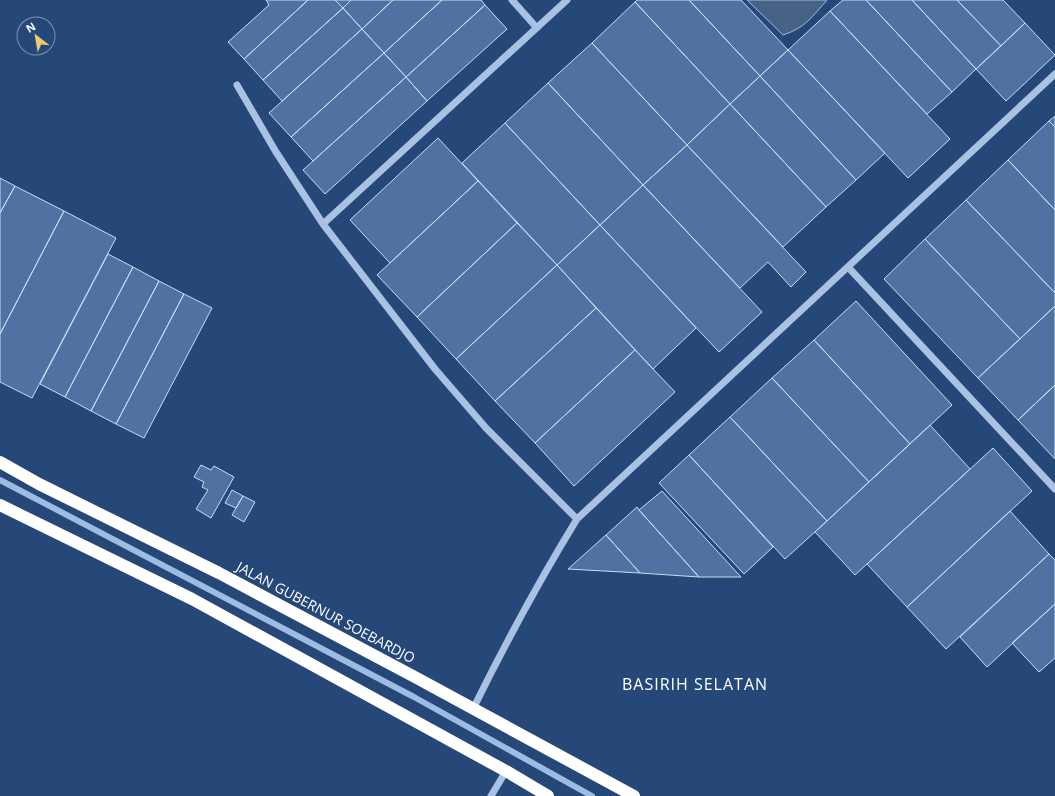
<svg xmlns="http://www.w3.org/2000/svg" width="1055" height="796" font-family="'Open Sans',sans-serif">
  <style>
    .water { fill: #486285; stroke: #9dbce4 }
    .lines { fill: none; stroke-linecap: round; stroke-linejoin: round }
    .stream { stroke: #9dbce4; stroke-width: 6 }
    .building { fill: #4f72a2; stroke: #cbdcf3 }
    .minor { stroke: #a9c2e3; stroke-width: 7 }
    .highway { stroke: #fff; stroke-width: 12 }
    .labels { text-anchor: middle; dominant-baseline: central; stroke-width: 3; stroke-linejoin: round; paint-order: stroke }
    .street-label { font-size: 14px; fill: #fff; stroke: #264879 }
    .quarter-label { font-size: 16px; letter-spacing: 1px; fill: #fff; stroke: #264879 }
  </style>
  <rect width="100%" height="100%" fill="#264879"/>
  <path class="water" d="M747 0H827C812 17 805 28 783 35Z"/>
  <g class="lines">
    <path class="stream" d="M0 480 414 697 592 796"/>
  </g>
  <path class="building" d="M266 0H308L244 59 228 42 269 5Z
    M308 0H335L343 8 263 80 244 59Z
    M335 0H351L343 8Z
    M351 0H393L362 29 343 8Z
    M393 0H442L384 53 362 29Z
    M442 0H481L485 5 406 77 384 53Z
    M637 0H689L760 76 730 104 635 2Z
    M689 0H741L788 50 760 76Z
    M843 0H866L952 92 927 114 830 11Z
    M866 0H912L976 69 952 92Z
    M912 0H957L1001 46 976 69Z
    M957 0H1003L1025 23 1001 46Z
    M635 2 730 104 687 145 592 43Z
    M485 5 507 29 427 101 406 77Z
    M343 8 362 29 282 101 263 80Z
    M830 11 950 139 908 178 788 50Z
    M1025 23 1055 55 1006 101 976 69Z
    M362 29 384 53 291 137 269 113Z
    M592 43 687 145 643 185 548 83Z
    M788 50 885 153 856 180 760 76Z
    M384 53 406 77 313 161 291 137Z
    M760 76 856 180 826 207 730 104Z
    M406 77 427 101 325 194 303 170Z
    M548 83 643 185 600 225 505 123Z
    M730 104 826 207 783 247 687 145Z
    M1055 116V127L1049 121Z
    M1049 121 1055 127V210L1008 160Z
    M505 123 600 225 557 265 462 163Z
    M438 138 478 181 390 263 350 220Z
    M687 145 806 272 791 287 768 262 740 288 643 185Z
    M1008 160 1055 210V293L966 200Z
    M0 178 15 186 0 213Z
    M478 181 517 223 417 317 377 275Z
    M643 185 762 312 719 352 600 225Z
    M15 186 64 211 0 334V213Z
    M966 200 1055 293V306L1020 339 925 239Z
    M64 211 116 238 32 398 0 382V334Z
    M517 223 557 265 456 359 417 317Z
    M600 225 696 328 653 369 557 265Z
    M925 239 1020 339 978 378 884 279Z
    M108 254 133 267 65 397 40 384Z
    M557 265 596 308 495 401 456 359Z
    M133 267 159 281 91 411 65 397Z
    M159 281 184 294 116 424 91 411Z
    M184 294 212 308 144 438 116 424Z
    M856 301 952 405 910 444 814 340Z
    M1055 306V385L1018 420 978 378Z
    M596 308 635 350 535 443 495 401Z
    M814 340 910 444 869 482 772 378Z
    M635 350 675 392 574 486 535 443Z
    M772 378 869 482 827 521 730 417Z
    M1055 385V459L1018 420Z
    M730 417 827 521 785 559 689 455Z
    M930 425 970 469 855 575 815 532Z
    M993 448 1032 491 907 607 867 564Z
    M689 455 773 547 744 574 659 483Z
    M201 465 211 470 214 466 234 477 211 518 196 509 208 490 202 487 204 482 194 477Z
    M232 490 243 496 236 508 225 503Z
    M662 491 741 577H699L639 510Z
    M243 496 255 502 244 522 232 515Z
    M637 507 639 510 699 577 640 573 606 535Z
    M1010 511 1049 554 946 649 907 607Z
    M606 535 640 573 568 569Z
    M1049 554 1055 560V604L987 667 960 637Z
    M1055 604V658L1039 672 1012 643Z"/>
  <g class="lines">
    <path class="minor" d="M512 0 537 28
      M237 85 276 152 323 224 435 369 486 428 577 519
      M323 224 567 0
      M848 267 1055 489
      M473 709C505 644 539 581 577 519L1055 74
      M491 796 506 771"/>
    <path class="highway" d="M0 462 39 484 219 573 413 676 634 796
      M0 505 192 599 506 771 548 796"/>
  </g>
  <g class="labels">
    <g class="street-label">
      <text transform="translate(326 612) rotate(28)">JALAN GUBERNUR SOEBARDJO</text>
    </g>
    <g class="quarter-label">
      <text x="695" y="684">BASIRIH SELATAN</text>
    </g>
  </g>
  <g transform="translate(36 36) rotate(329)"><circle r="19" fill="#264879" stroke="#7d91af"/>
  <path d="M0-3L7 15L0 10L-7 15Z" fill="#ebca6e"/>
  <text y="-6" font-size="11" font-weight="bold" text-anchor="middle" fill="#ffffff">N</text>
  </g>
</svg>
